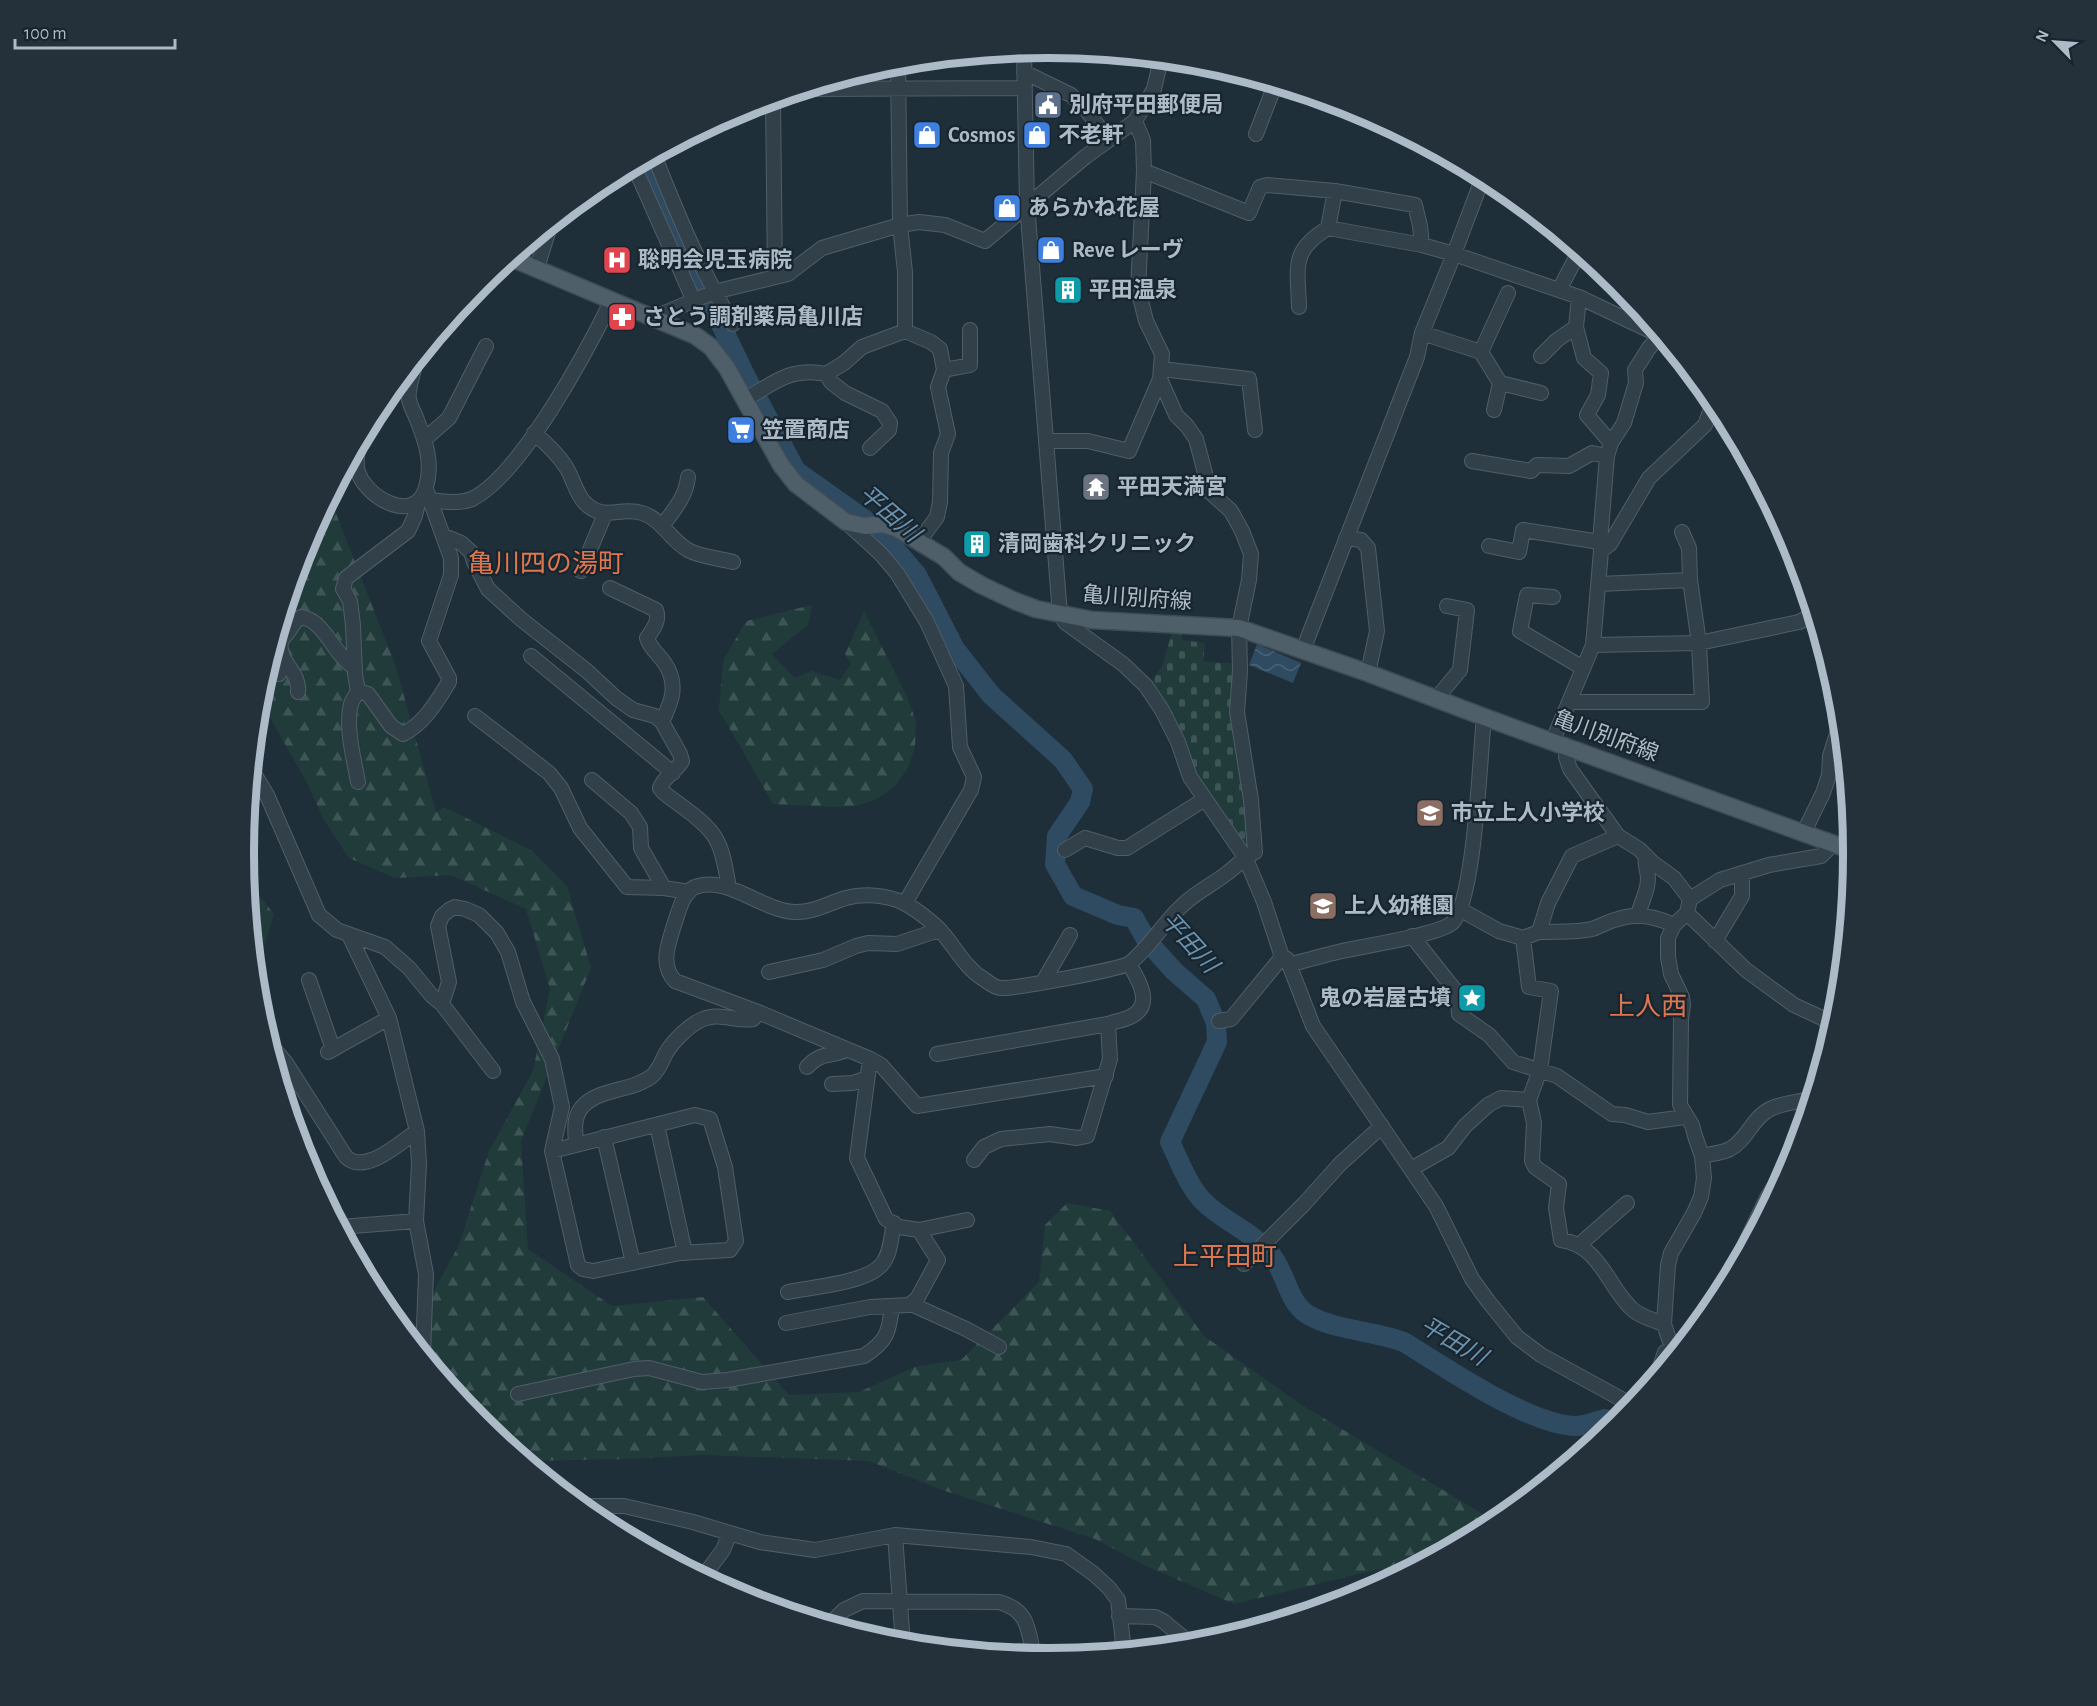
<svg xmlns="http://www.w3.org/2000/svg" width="2097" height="1706" font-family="'Alegreya Sans','Noto Sans JP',sans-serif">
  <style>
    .forest { fill: url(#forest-firs) }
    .cemetery { fill: url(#cemetery-stones) }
    .water { fill: url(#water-waves) }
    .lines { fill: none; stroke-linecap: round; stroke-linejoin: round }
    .river { stroke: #2e4b61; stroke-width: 20 }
    .minor-casing { stroke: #4f5e68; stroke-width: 16 }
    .major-casing { stroke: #3e4c57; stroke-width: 19 }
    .minor { stroke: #32404a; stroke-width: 14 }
    .major { stroke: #4f5f6a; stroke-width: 16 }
    .labels { text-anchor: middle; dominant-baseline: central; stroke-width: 4.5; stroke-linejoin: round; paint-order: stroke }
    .poi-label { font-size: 22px; font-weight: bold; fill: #acbbc7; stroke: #18252e; text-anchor: start }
    .street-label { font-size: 22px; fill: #acbbc7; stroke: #18252e }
    .water-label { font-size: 24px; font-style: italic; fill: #6992ae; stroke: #18252e }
    .quarter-label { font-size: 26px; fill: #de7650; stroke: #18252e }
    .rim { fill: none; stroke: #acbbc7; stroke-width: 8 }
  </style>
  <defs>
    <pattern id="forest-firs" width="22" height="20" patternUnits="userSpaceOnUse" patternTransform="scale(1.5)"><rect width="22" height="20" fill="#203b3a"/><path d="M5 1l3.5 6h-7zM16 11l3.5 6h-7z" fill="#3e5555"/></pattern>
    <pattern id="cemetery-stones" width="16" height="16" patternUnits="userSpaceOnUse" patternTransform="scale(1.5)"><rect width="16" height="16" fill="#203b3a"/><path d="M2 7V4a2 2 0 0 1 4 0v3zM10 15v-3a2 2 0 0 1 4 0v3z" fill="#3e5555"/></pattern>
    <pattern id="water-waves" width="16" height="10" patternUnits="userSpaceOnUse" patternTransform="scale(1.5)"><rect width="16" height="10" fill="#2e4b61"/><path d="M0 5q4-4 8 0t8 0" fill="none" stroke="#4a6376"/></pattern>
  </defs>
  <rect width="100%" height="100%" fill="#1e2f3a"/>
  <path class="forest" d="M330 498 396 667 436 812 444 807 531 850 567 886 591 968 521 1141 528 1249 612 1306 703 1297 789 1395 859 1392 917 1366 961 1360 1039 1282 1045 1225 1067 1203 1110 1211 1204 1336 1302 1405 1496 1522 1413 1566 1376 1570 1234 1604 1144 1565 1095 1539 942 1490 869 1461 704 1455 626 1459 526 1461 479 1422 409 1336 459 1245 489 1151 533 1071 550 989 526 909 451 875 395 878 349 858 324 820 308 785 259 698 305 545Z
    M812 605 808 625 772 654 795 678 812 671 840 680 851 664 845 654 864 611 907 697 916 721 915 747 908 768 895 786 877 799 856 806 834 807 773 804 719 710 723 661 746 621Z
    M246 879 274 914 260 959 253 946Z"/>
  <path class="cemetery" d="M1172 633 1182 634V640L1205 643 1203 661 1238 664 1251 850 1246 852 1194 775 1151 682 1162 666Z"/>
  <path class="water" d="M1257 644 1301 663 1293 683 1249 665Z"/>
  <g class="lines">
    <path class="river" d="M645 160 664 205 745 375 796 471 864 519 888 541 917 575 955 649 991 695 1063 760 1083 789 1080 802 1057 836 1055 864 1073 896 1118 915 1134 918 1147 941 1174 971 1206 999 1216 1023 1217 1042 1170 1142C1179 1160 1189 1188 1204 1202 1224 1222 1254 1232 1272 1256 1286 1273 1288 1302 1307 1314 1332 1330 1375 1331 1404 1342 1446 1368 1526 1423 1574 1426 1584 1427 1596 1421 1605 1419L1615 1424"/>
    <g class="minor-casing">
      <path id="minor" d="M1024 50 1027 204 1060 614 1066 623 1123 664 1146 686 1162 710 1178 742 1190 777 1245 857 1264 902 1282 957 1287 959 1313 1026 1436 1206 1472 1279 1488 1301 1517 1337 1541 1355 1632 1405
        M1024 72 1071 95 1086 109 1108 140
        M808 89 1024 88
        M773 99 775 277
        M1333 102 1380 122
        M1256 134 1275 85
        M654 155C677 213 701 271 733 324
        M634 166 694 301
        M1144 171 1249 213 1260 187 1267 185 1335 191 1415 205 1420 226 1422 245
        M1328 228 1335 191
        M537 268 550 226
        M1559 290 1579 252
        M1579 297 1576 327 1584 358 1601 373 1598 395 1587 415 1611 443
        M1299 307C1298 267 1290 251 1328 228L1422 245 1454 254 1579 297 1659 335
        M655 317 714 292 788 274 822 248 900 225 919 222 945 225 985 241 1085 157 1135 121 1154 89 1161 59
        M905 331 931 342 940 349 944 370 938 387 948 434 941 453 940 502 937 517 919 541
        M1422 333 1481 352 1500 383 1541 393
        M1481 352 1508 293
        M1541 356 1557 340 1576 327
        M1161 369 1249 379 1255 430
        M944 370 970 365V330
        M826 374 831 382 845 393 882 411 890 423 889 430 870 448
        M746 399C775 382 791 367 826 374L844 363 862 347 905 331V272L900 225 898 63
        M1494 410 1500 383
        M534 433C546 443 557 453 566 467 573 478 576 494 585 503 604 522 620 506 642 513 662 519 670 540 688 550 700 557 719 558 733 562
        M425 439 449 418 486 346
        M1047 441H1088L1129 451 1160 379 1162 354 1146 321 1138 289 1144 171 1143 140 1135 121
        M358 445C358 452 356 461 357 468 362 496 415 527 426 487 433 464 426 442 417 420 415 414 410 406 409 399 407 391 414 372 415 363
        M1472 461 1531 471 1537 465 1569 466 1592 453 1607 456
        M431 500C444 502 460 504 472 499 521 475 588 349 612 300
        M846 522 881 554 897 573 927 622 956 686 960 747 974 777 971 790 905 903
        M662 526C674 510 686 497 688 477
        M1682 532 1689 548 1690 580
        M444 536 461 543 471 552 474 562 488 589 522 620 587 671 616 698 633 710 655 716 662 722 680 754 682 761C676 772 664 776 660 788L663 792C680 806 705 820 716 839 724 853 726 872 729 888
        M1346 538 1361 540 1368 548 1377 631 1368 673
        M1489 546 1519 552 1523 530 1600 542
        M1601 551 1600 542 1607 456 1611 443 1624 423 1636 383 1635 370 1649 348 1660 336
        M581 571 605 514
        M610 588 656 610C660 621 653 629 647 638 650 648 658 654 664 662 679 684 672 701 662 722
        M1553 597 1527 595 1520 631 1583 668
        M1593 645 1699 643 1799 622 1811 616 1812 610
        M1303 650 1417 357 1422 333 1454 254 1483 177
        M531 656 673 773
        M268 666 279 674
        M358 691 355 674 353 625 350 601 343 589 346 578 408 531 415 516 418 503
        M298 692C301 673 277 660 281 643 282 638 286 635 289 631 293 625 294 621 301 617 325 620 333 655 355 668
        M1436 699 1460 670 1467 610 1447 606
        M1569 702H1702L1699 643 1690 580 1599 584
        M475 716 549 773 561 788 580 828 627 887 664 888 689 892
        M1553 740 1593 645 1601 551 1610 544 1649 478 1705 425 1714 401
        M1568 746 1566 757 1570 769 1618 836 1639 849 1653 863 1674 878 1690 899 1687 913 1746 970 1794 1005 1822 1018 1833 1027
        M252 770 267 795 319 915 337 930 385 947 409 968 432 996 442 1004 493 1071
        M592 780 631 813 640 827 641 848 664 888
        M358 782C354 759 345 727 351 704 352 700 356 695 358 691L368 694 391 726 403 734C424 724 437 701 449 682V678L429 641 451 575V558L426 489
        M1804 832 1823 793 1829 775 1830 756 1841 721
        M1065 850 1085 838 1118 848H1127L1205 799
        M1690 899 1720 880 1769 865 1821 856 1834 843
        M1461 910 1499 931 1523 938 1529 987 1551 991 1540 1070 1529 1100 1534 1123 1532 1161 1535 1167 1559 1184 1556 1208 1561 1240C1599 1245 1607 1284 1630 1307 1638 1316 1653 1320 1664 1324
        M1638 916C1640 904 1648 892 1648 879 1648 870 1644 866 1646 856
        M1539 932C1556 931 1575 933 1592 929 1601 926 1609 921 1618 919 1637 912 1657 917 1674 925
        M349 935 389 1018 417 1131 419 1164 416 1221 426 1274 423 1353
        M1412 936 1458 994 1459 1014 1489 1035 1513 1062 1557 1076 1612 1114 1625 1115 1648 1122 1685 1117
        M1523 938 1539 932 1548 903 1572 856 1618 836
        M1715 941 1742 896V873
        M1289 965C1307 960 1324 955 1342 951 1364 946 1438 935 1452 923 1475 902 1480 754 1484 717
        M769 972 823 960 856 946 868 943 897 944 939 930
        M309 980 333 1049
        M1043 982 1070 935
        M442 1004 449 982 438 926 442 916 449 910 455 907 465 909 479 915 497 933 508 952 523 1002 552 1059 562 1107 552 1151 578 1265 583 1269 593 1271 680 1253 730 1250 736 1241 725 1167 710 1119 695 1115 552 1151
        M1219 1021 1231 1019 1282 957
        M269 1043 286 1063 346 1157C365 1175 400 1143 417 1131
        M328 1052 389 1018
        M937 1054 1108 1024C1116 1021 1125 1020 1132 1016 1154 1004 1138 979 1129 964
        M870 1059 857 1158 886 1219 899 1227 919 1230 967 1220
        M807 1067C822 1051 829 1058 846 1050
        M1106 1076 917 1106 881 1065 870 1059 758 1012 675 981C659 964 669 942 675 922 679 911 683 892 695 887 727 875 761 910 794 912 813 913 829 903 846 898 864 893 887 895 904 903 914 908 928 919 937 927 955 945 963 967 985 980 989 983 996 988 1001 988 1014 989 1122 969 1130 963 1151 946 1165 920 1185 903 1197 892 1213 884 1226 874 1236 867 1243 858 1255 852L1251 800 1237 712 1240 671 1239 628 1249 580 1251 554 1242 531 1231 511 1210 492 1196 439 1187 426 1176 415 1160 379
        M832 1084 853 1083 867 1078
        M657 1125 685 1253
        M604 1137 633 1263
        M576 1144C575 1130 573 1115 584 1105 602 1088 633 1091 652 1076 659 1070 662 1061 666 1053 674 1040 689 1025 703 1019 720 1012 736 1022 753 1019L758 1012
        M1702 1156C1711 1154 1722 1153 1730 1149 1747 1140 1752 1118 1770 1109 1782 1103 1798 1102 1811 1099
        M974 1160 984 1147 1001 1139 1050 1134 1077 1138 1087 1136 1110 1059 1108 1024
        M1411 1169 1448 1148 1465 1126 1488 1105 1501 1098 1529 1100
        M340 1227 416 1221
        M1579 1245 1627 1203
        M1244 1264 1304 1204 1340 1164 1382 1126
        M1723 1290 1767 1198 1795 1152
        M788 1292C811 1287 868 1283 882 1264 891 1254 891 1236 894 1223
        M911 1304 966 1329 999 1347
        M786 1323 870 1307 909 1305 917 1299 938 1260 919 1230
        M1681 1345 1669 1339 1664 1324 1668 1265 1671 1253 1694 1213 1701 1197 1704 1178 1702 1156 1695 1136 1692 1125 1680 1105 1681 1019 1683 1005 1682 997 1671 974 1668 957V938L1674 925 1687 913
        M1658 1373 1665 1352
        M518 1394 634 1369 649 1368 702 1382 728 1380 864 1356C887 1341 889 1333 892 1306
        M581 1506H624L693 1522 760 1542 815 1550 895 1535 1031 1547 1066 1554 1094 1574 1109 1588 1118 1600 1124 1651
        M895 1535 903 1644
        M703 1577 723 1550 730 1533
        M1119 1616 1155 1617 1163 1621 1191 1644
        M830 1624 844 1610 863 1601 999 1602C1029 1610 1028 1630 1034 1657"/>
    </g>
    <g class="major-casing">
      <path id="major" d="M511 258 696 336 711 347 727 368 781 465 796 484 846 522 865 526 883 524 896 528 944 557 959 572 981 585 1015 601 1036 609 1092 620 1239 628 1368 673 1484 717 1853 851"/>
    </g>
    <use href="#minor" class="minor"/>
    <use href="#major" class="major"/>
  </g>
  <defs>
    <g id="civic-square" transform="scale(1.5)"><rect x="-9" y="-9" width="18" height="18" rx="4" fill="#5c6f8a" stroke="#18252e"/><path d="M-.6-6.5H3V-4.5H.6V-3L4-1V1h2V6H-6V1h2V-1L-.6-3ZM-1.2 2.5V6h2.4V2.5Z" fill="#fff"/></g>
    <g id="shop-square" transform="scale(1.5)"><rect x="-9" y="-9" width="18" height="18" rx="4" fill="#3f7fe0" stroke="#18252e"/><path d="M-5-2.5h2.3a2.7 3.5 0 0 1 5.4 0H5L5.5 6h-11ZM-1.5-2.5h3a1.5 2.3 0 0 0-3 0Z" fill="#fff"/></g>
    <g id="hospital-square" transform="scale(1.5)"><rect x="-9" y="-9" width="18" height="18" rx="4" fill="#e0444e" stroke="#18252e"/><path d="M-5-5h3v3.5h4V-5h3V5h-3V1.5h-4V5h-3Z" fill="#fff"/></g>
    <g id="building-square" transform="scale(1.5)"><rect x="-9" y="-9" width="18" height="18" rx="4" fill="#0f9aa8" stroke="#18252e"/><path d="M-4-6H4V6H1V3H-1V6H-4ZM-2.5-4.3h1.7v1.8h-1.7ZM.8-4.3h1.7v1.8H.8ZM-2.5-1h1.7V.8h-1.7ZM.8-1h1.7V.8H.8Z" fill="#fff"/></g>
    <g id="pharmacy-square" transform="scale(1.5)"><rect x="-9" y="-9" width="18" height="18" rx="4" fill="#e0444e" stroke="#18252e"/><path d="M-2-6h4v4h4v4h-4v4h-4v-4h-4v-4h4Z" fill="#fff"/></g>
    <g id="supermarket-square" transform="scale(1.5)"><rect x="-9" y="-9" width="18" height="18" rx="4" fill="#3f7fe0" stroke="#18252e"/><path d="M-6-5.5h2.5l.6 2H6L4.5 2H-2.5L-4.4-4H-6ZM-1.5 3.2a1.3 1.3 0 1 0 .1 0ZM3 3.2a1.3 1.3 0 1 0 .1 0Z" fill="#fff"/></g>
    <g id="temple-square" transform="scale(1.5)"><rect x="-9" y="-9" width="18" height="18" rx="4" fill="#6b7280" stroke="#18252e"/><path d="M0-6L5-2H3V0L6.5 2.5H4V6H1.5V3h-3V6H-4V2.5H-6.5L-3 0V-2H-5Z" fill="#fff"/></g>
    <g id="school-square" transform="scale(1.5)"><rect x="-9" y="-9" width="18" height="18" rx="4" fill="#8d6e63" stroke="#18252e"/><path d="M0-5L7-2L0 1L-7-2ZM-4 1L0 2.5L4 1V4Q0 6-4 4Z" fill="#fff"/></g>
    <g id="sight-square" transform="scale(1.5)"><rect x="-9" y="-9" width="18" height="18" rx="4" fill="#0f9aa8" stroke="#18252e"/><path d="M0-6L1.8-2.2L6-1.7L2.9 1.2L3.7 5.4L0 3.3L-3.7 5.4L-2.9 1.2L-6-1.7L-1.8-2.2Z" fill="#fff"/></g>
  </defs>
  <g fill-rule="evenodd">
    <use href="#civic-square" x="1048" y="105"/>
    <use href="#shop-square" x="927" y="135"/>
    <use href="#shop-square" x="1037" y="135"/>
    <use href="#shop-square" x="1007" y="208"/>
    <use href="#shop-square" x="1051" y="250"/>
    <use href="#hospital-square" x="617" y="260"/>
    <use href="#building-square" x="1068" y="290"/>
    <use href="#pharmacy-square" x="622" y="317"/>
    <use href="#supermarket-square" x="741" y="430"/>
    <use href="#temple-square" x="1096" y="487"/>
    <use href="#building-square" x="977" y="544"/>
    <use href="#school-square" x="1430" y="813"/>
    <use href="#school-square" x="1323" y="906"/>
    <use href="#sight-square" x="1472" y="998"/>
  </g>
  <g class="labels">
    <g class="poi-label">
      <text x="1069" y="105">別府平田郵便局</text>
      <text x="948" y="135">Cosmos</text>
      <text x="1058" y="135">不老軒</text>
      <text x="1028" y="208">あらかね花屋</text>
      <text x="1072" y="250">Reve レーヴ</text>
      <text x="638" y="260">聡明会児玉病院</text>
      <text x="1089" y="290">平田温泉</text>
      <text x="643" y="317">さとう調剤薬局亀川店</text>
      <text x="762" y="430">笠置商店</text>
      <text x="1117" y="487">平田天満宮</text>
      <text x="998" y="544">清岡歯科クリニック</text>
      <text x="1451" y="813">市立上人小学校</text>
      <text x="1344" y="906">上人幼稚園</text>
      <text x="1451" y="998" text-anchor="end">鬼の岩屋古墳</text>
    </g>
    <g class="street-label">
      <text transform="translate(1137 598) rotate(4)">亀川別府線</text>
      <text transform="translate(1606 736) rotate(20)">亀川別府線</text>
    </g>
    <g class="water-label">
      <text transform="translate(889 514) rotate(41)">平田川</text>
      <text transform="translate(1189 943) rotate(48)">平田川</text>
      <text transform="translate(1453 1342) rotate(30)">平田川</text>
    </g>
    <g class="quarter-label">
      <text x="546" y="564">亀川四の湯町</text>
      <text x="1648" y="1007">上人西</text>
      <text x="1225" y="1257">上平田町</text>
    </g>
  </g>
  <path d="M0 0H2097V1706H0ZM1048 58H1049A794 794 0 0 1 1843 852V854A794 794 0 0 1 1049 1648H1048A794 794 0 0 1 254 854V852A794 794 0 0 1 1048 58Z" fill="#24313a" fill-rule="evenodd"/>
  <path class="rim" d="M1048 58H1049A794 794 0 0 1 1843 852V854A794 794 0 0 1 1049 1648H1048A794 794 0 0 1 254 854V852A794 794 0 0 1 1048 58Z"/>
  <g transform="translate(2055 42) rotate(295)" stroke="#18252e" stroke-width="4.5" paint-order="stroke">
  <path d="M0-4.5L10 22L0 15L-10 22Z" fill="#acbbc7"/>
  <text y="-9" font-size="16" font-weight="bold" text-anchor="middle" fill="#acbbc7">N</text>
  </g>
  <path d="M15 39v9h160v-9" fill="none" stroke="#acbbc7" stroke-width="3"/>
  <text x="24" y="39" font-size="18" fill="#acbbc7" stroke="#18252e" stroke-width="4.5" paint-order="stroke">100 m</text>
</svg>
